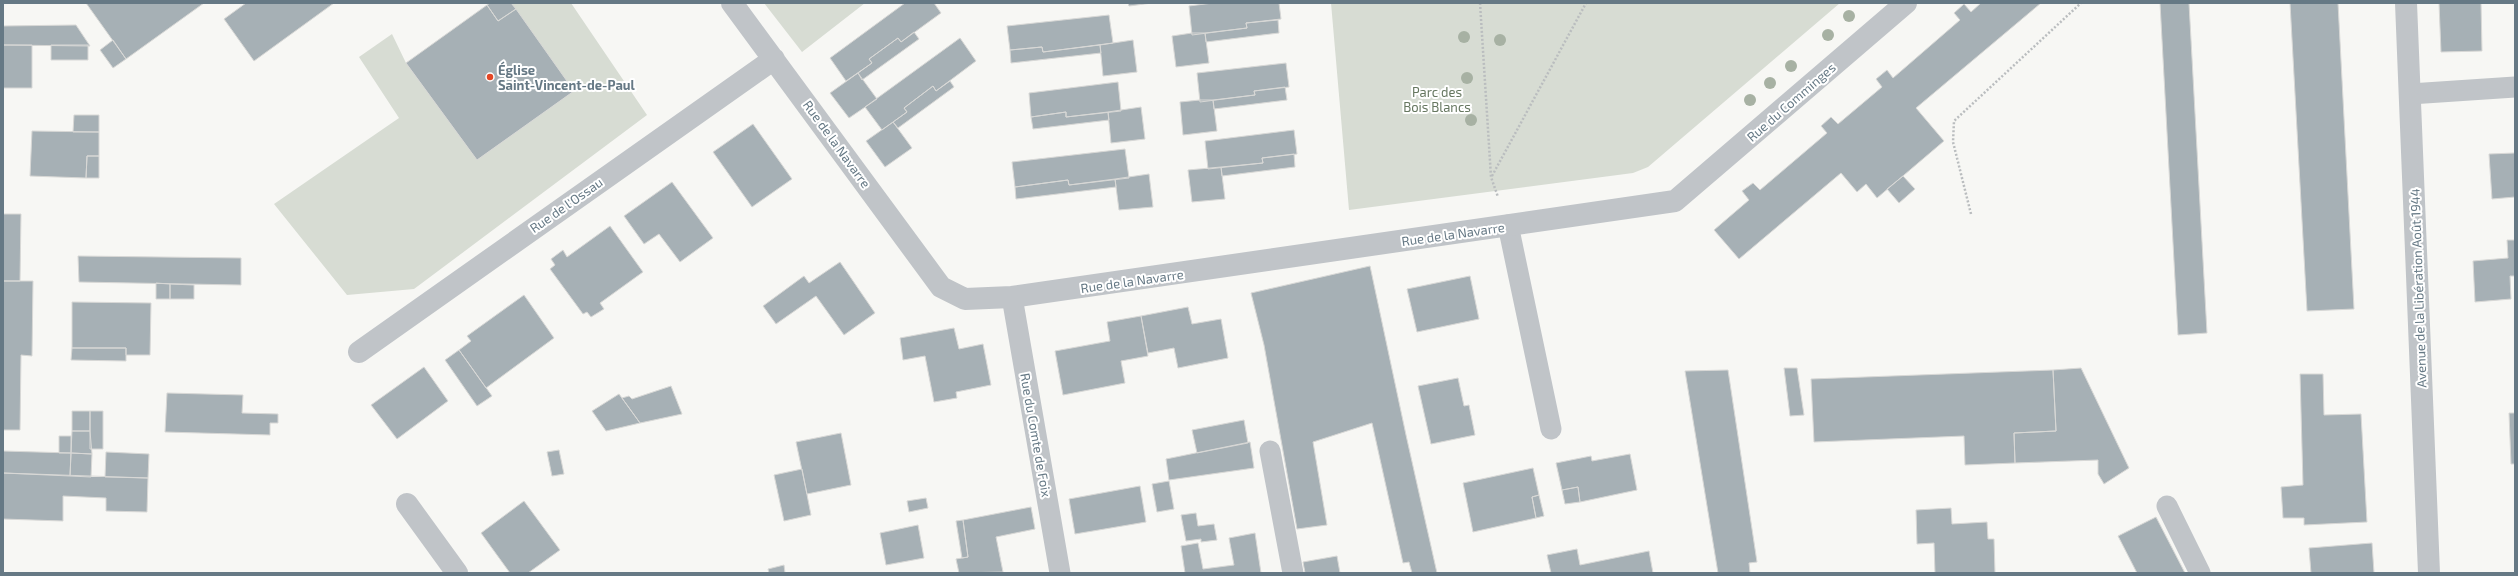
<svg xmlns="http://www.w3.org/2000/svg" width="2518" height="576" font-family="'Exo 2',sans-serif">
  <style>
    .green { fill: #d7dcd3 }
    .building { fill: #a6b0b5; stroke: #d8d8d6 }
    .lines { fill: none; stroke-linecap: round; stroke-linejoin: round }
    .path { stroke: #babdbf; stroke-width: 2.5; stroke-dasharray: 2 2; stroke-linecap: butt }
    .lane { stroke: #c0c4c8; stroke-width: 21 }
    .street { stroke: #c0c4c8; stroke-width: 22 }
    .tree { fill: #a7b1a3 }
    .poi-dot { fill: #e44726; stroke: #fff; stroke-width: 1.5 }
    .labels { text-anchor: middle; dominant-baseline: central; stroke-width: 4; stroke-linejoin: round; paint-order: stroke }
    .poi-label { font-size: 13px; font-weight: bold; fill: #667985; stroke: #fff; text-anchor: start }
    .park-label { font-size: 13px; fill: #667760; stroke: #fff }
    .street-label { font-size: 13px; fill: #667985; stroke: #fff }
  </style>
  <rect width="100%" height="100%" fill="#f7f7f4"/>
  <path class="green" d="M511 3H571L647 115 414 289 347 295 274 204 399 118 359 57 392 34 406 63 477 160 574 91Z
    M764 3H865L802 52Z
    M1331 3H1840L1648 167 1633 173 1349 210Z"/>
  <path class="building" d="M86 3H204L126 59Z
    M246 3H334L254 61 224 19Z
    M490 3H511L516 9 498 21 487 5Z
    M905 3H934L941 13 901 42 898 38 869 59 872 63 846 81 830 58Z
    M1128 3H1152L1129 6Z
    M1213 3H1279L1281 19 1246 23 1247 28 1192 35 1189 6Z
    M1981 3H2041L1916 108 1944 141 1877 198 1866 184 1857 192 1841 173 1739 259 1714 230 1749 200 1742 191 1753 183 1760 190 1827 133 1821 126 1831 117 1838 124 1882 87 1876 79 1887 70 1893 78 1960 20 1954 13 1964 4 1971 12Z
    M2160 3H2189L2207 333 2178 335Z
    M2290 3H2338L2354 309 2307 311Z
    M2439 3H2481L2482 51 2441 52Z
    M487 5 498 21 516 9 574 91 477 160 406 63Z
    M1109 15 1113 43 1043 52 1042 47 1010 50 1007 26Z
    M1278 20 1279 33 1206 42 1205 33 1247 28 1246 23Z
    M76 25 90 46 3 45V26Z
    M914 32 919 39 862 80 858 73 872 63 869 59 898 38 901 42Z
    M1192 33H1205L1209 63 1176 67 1172 36Z
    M960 38 976 61 936 91 933 86 904 108 907 112 882 130 865 107Z
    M113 40 126 59 113 68 100 50Z
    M1133 40 1137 72 1103 76 1100 45Z
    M3 45H32V88H3Z
    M51 45H88V60H51Z
    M1100 45 1101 53 1011 63 1010 50 1042 47 1043 52Z
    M1286 63 1289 87 1254 91 1255 95 1200 102 1197 73Z
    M858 73 877 99 849 118 830 93Z
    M950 81 954 87 898 128 893 122 907 112 904 108 933 86 936 91Z
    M1118 82 1121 111 1066 117V112L1031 117 1029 93Z
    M1285 87 1287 100 1214 109 1213 100 1255 95 1254 91Z
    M1200 100H1213L1217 131 1183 135 1180 102Z
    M1141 107 1145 139 1111 143 1108 112Z
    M1066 112V117L1108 112 1109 120 1033 129 1031 117Z
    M74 115H99V132H73Z
    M893 122 912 148 885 167 866 141Z
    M753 124 792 179 752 207 713 152Z
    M1294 130 1297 154 1262 158 1263 163 1208 169 1205 141Z
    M32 131 99 132V156H87L86 178 30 176Z
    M1125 149 1129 178 1069 185 1068 180 1015 187 1012 162Z
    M2515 153V197L2492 199 2489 154Z
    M1294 154 1295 167 1222 176 1221 167 1263 163 1262 158Z
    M87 156H99V178H86Z
    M1221 167 1225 199 1192 202 1188 170Z
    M1149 174 1153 207 1119 210 1115 179Z
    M1903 176 1915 189 1899 203 1887 189Z
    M1115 179 1116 187 1016 199 1015 187 1068 180 1069 185Z
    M672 182 713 238 680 262 659 234 644 244 624 216Z
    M3 214H21L20 281H3Z
    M610 226 643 272 600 303 604 309 591 317 587 312 583 314 550 269 555 265 551 259 563 250 567 257Z
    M2507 240H2515V276H2510L2511 299 2475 302 2473 261 2508 258Z
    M78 256 241 258V285L79 282Z
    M840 262 875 313 844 335 816 296 776 324 763 306 804 276 809 283Z
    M1370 266 1406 435 1437 573H1412L1409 562 1403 563 1372 423 1313 442 1327 525 1297 529 1264 345 1251 293Z
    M1470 276 1479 319 1417 332 1407 289Z
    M3 281H33L32 356 21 355 20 430H3Z
    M156 283 170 284V299H156Z
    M170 284 194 285V299H170Z
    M524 295 554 338 486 388 459 350 471 341 467 336Z
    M72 302 151 303 150 355H126V348H72Z
    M1188 307 1192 324 1221 319 1228 358 1178 368 1174 348 1148 353 1141 316Z
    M1141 316 1148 356 1121 361 1125 383 1063 395 1055 351 1110 341 1107 322Z
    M954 328 959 349 983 344 991 385 956 392 957 398 934 402 925 356 903 360 900 338Z
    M72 348H126V361L71 360Z
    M459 350 492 396 477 406 445 360Z
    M424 367 448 401 397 439 371 405Z
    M1784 368H1797L1804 415 1790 416Z
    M2081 368 2129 468 2104 484 2098 474V460L2015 463 2014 433 2056 431 2053 370Z
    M1728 370 1757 562 1749 563 1750 573H1718L1685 371Z
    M2053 370 2056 431 2014 433 2015 463 1965 465 1964 436 1814 442 1811 379Z
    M2300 374H2323L2324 415 2361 414 2367 522 2304 525V518H2283L2281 487 2303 485Z
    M1458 378 1464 406 1469 405 1475 435 1431 444 1418 386Z
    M671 386 682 414 640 423 622 398 629 396 632 399Z
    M167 393 243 395 242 413 278 414V423H270V435L165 432Z
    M619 394 640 423 606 431 592 411Z
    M72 411H90V431H72Z
    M90 411H103V449H90Z
    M2509 413H2515V464H2511Z
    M1244 420 1248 443 1197 453 1192 430Z
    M72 431H90L92 454 71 453Z
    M841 433 851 485 807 494 796 442Z
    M59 436H71V453H59Z
    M1250 442 1254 468 1169 480 1166 459Z
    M559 450 564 474 552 476 547 452Z
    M3 451 71 453 70 476 3 473Z
    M106 452 149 454 148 478 105 477Z
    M71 453 92 454 91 477 70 476Z
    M1630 454 1637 490 1580 502 1578 487 1562 490 1556 463 1591 456 1592 461Z
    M1533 468 1539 495 1532 497 1536 518 1473 532 1463 483Z
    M802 469 811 515 784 521 774 475Z
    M3 473 148 478 147 512 106 511V498L63 496V521L3 519Z
    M1169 481 1174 509 1157 512 1152 484Z
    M1140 486 1146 522 1075 534 1069 499Z
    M1578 487 1580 502 1565 504 1562 490Z
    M1539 495 1544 516 1536 518 1532 497Z
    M926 498 928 508 909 512 907 501Z
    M524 501 560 550 528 573H510L481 533Z
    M1031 507 1035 529 996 537 1003 572 959 573 956 559 968 557 963 520Z
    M1951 508 1952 524 1987 522 1988 539H1994L1995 573H1935L1934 543 1917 544 1916 510Z
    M1196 513 1198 526 1214 524 1217 540 1201 542V539L1186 541 1181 515Z
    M2156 517 2185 573H2137L2118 536Z
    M963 520 968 557 962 558 956 521Z
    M918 525 924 558 886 565 880 533Z
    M1255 533 1261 573H1185L1181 546 1198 543 1203 569 1234 565 1229 538Z
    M2372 543 2374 573H2311L2309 548Z
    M1577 549 1580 565 1649 551 1653 573H1551L1547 555Z
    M1337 556 1340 573H1305L1303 562Z
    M784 565 785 573H769L768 569Z"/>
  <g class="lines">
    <path class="path" d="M1480 3 1491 177 1498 197
      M1492 176 1586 3
      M1971 214 1953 142 1954 121 2081 3"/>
    <path class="lane" d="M2410 94 2515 87
      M1508 225 1551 429
      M1012 297 1060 573
      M1270 451 1293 573
      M2167 506 2200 573"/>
    <path class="street" d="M732 3 941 287 965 299 1012 297 1675 201 1906 3
      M2406 3 2429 573
      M359 352 774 59
      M407 504 457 573"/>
  </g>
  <g class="tree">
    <circle cx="1849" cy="16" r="6"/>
    <circle cx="1828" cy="35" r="6"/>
    <circle cx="1464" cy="37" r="6"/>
    <circle cx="1500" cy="40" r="6"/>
    <circle cx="1791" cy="66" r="6"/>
    <circle cx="1467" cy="78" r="6"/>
    <circle cx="1770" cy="83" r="6"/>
    <circle cx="1750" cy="100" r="6"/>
    <circle cx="1471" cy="120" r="6"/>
  </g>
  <circle class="poi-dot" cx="490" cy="77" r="4"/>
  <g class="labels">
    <g class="poi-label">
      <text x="498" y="70">Église<tspan x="498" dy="15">Saint-Vincent-de-Paul</tspan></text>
    </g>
    <g class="park-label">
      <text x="1437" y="92">Parc des<tspan x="1437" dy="15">Bois Blancs</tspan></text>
    </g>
    <g class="street-label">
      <text transform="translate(1791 102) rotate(-41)">Rue du Comminges</text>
      <text transform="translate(837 144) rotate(54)">Rue de la Navarre</text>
      <text transform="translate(566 205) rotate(-35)">Rue de l'Ossau</text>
      <text transform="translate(1453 234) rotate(-8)">Rue de la Navarre</text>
      <text transform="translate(1132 281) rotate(-8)">Rue de la Navarre</text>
      <text transform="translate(2418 288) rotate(-92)">Avenue de la Libération Août 1944</text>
      <text transform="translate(1036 435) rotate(80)">Rue du Comte de Foix</text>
    </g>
  </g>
  <rect width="2518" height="576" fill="none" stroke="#667985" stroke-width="8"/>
</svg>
